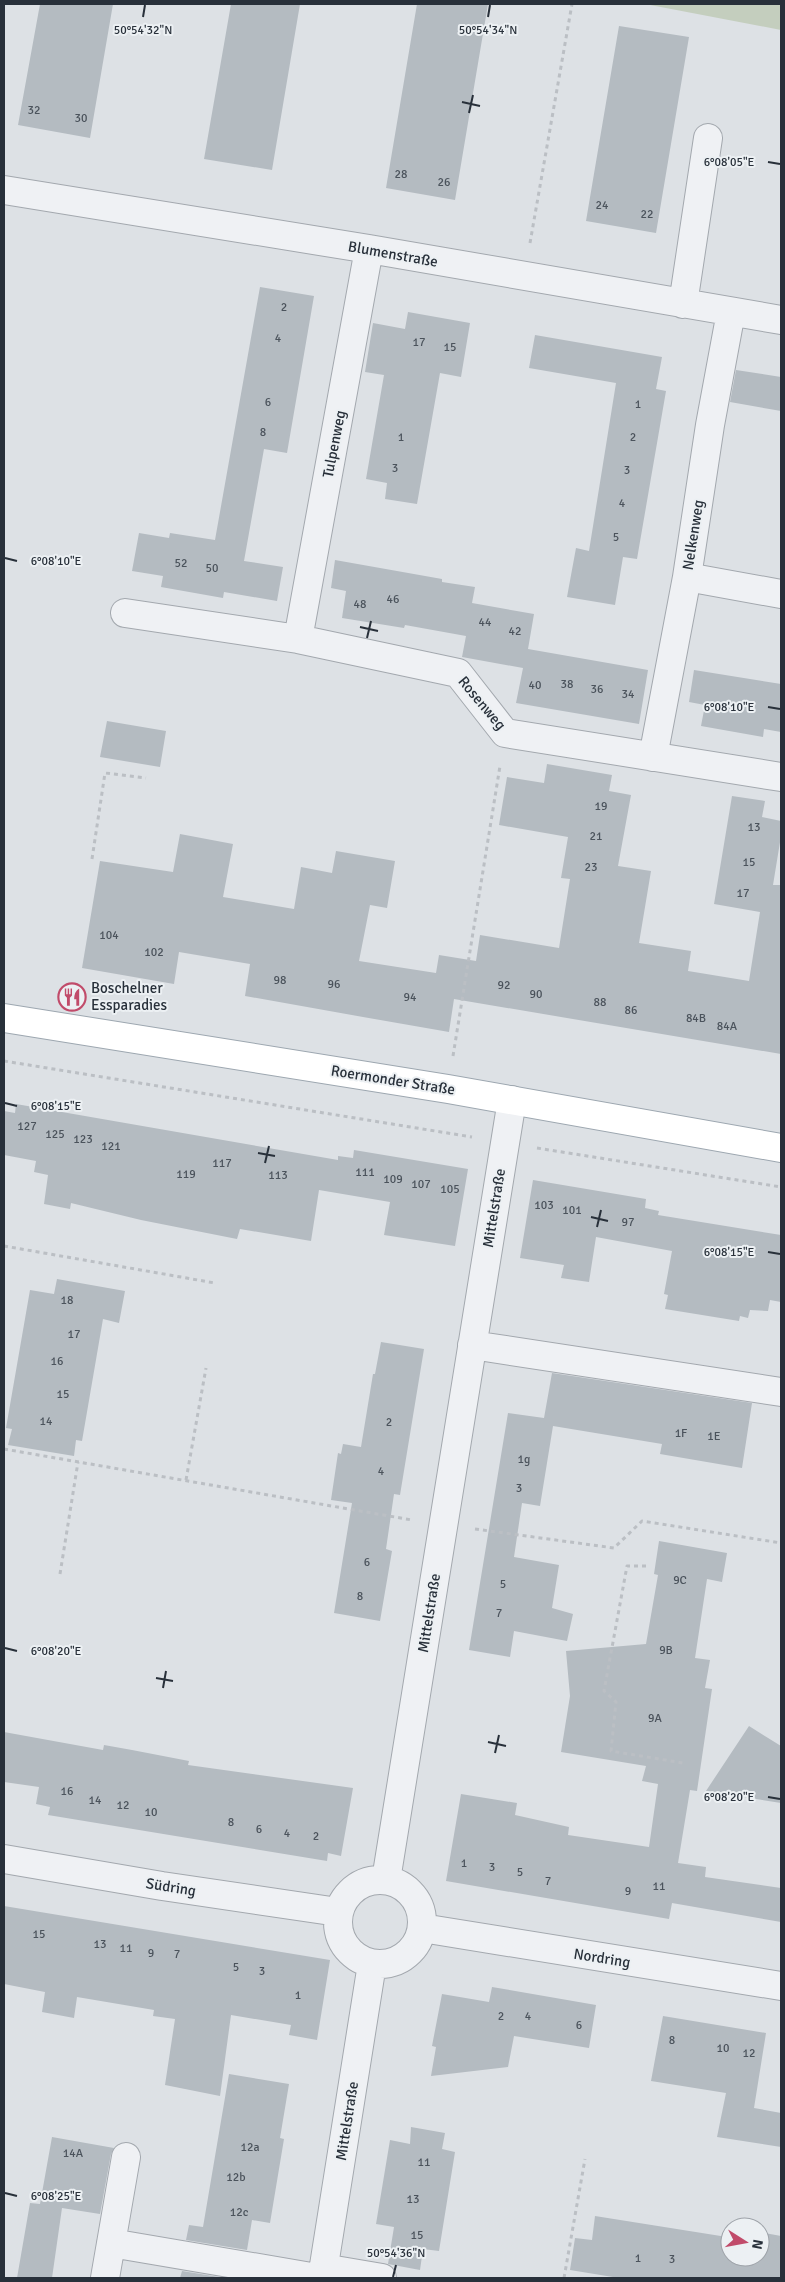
<svg xmlns="http://www.w3.org/2000/svg" width="785" height="2282" font-family="Signika,sans-serif">
  <style>
    .green { fill: #c4cebe }
    .building { fill: #b4bbc1 }
    .lines { fill: none; stroke-linecap: round; stroke-linejoin: round }
    .minor-casing { stroke: #a3a8ae; stroke-width: 30 }
    .major-casing { stroke: #9da7b0; stroke-width: 30 }
    .path { stroke: #bbbfc4; stroke-width: 3; stroke-dasharray: 4 4; stroke-linecap: butt }
    .minor { stroke: #eff1f4; stroke-width: 28 }
    .major { stroke: #fff; stroke-width: 28 }
    .ticks { fill: none; stroke: #28303a; stroke-width: 2 }
    .labels { text-anchor: middle; dominant-baseline: central; stroke-width: 4; stroke-linejoin: round; paint-order: stroke }
    .number-label { font-size: 12px; fill: #4b535c }
    .street-label { font-size: 15px; fill: #28303a; stroke: #ecf0f3 }
    .poi-label { font-size: 15px; fill: #28303a; stroke: #ecf0f3; text-anchor: start }
    .ticks-label { font-size: 12px; text-anchor: middle; fill: #28303a; stroke: #ecf0f3; stroke-width: 4; stroke-linejoin: round; paint-order: stroke }
  </style>
  <rect width="100%" height="100%" fill="#dde1e5"/>
  <path class="green" d="M645 4H781V30Z"/>
  <path class="building" d="M40 4H113L90 138 18 125Z
    M231 4H300L272 170 204 159Z
    M417 4H488L455 200 386 188Z
    M619 26 689 37 656 233 586 221Z
    M260 287 314 296 287 453 264 449 244 561 283 567 277 601 224 592 223 598 161 587 163 576 132 571 139 533 169 538 170 533 215 540Z
    M408 312 470 323 461 377 440 373 417 504 385 499 387 483 366 479 384 375 365 372 373 323 405 329Z
    M535 335 662 357 656 389 666 391 637 559 623 557 615 605 567 597 576 548 589 551 616 383 529 368Z
    M736 370 781 377V411L730 402Z
    M335 560 442 579V582L475 587 472 603 534 614 528 649 648 670 639 724 516 703 523 668 462 657 466 636 405 625 404 628 342 618 346 591 331 588Z
    M694 670 781 684V732L764 729 763 737 701 726 705 705 689 702Z
    M107 721 166 731 160 767 100 757Z
    M547 764 612 775 609 791 631 795 618 866 651 871 639 943 691 951 688 971 749 981 760 912 714 904 732 796 765 801 762 817 781 821V836L773 885H781V1054L454 999 449 1032 363 1017 245 996 250 964 179 952 174 984 82 968 100 861 173 872 180 834 233 844 223 897 294 909 301 867 332 873 336 851 395 861 387 908 370 905 359 961 436 973 439 955 476 961 480 935 559 948 570 879 561 878 568 837 499 825 507 777 544 783Z
    M16 1104 338 1160V1156L353 1158 354 1150 468 1169 455 1246 384 1235 390 1202 319 1190 311 1241 240 1229 237 1239 141 1220 71 1203 70 1209 44 1204 48 1175 34 1172 36 1161 4 1155V1111L15 1113Z
    M533 1180 646 1199 645 1208 659 1211 658 1215 781 1235V1302L770 1300 768 1311 750 1310 748 1318 740 1316 739 1321 665 1309 668 1295 664 1294 672 1251 596 1237 589 1282 561 1278 564 1265 520 1258Z
    M57 1279 125 1291 119 1323 103 1319 82 1441 76 1440 74 1456 8 1445 12 1429 6 1428 30 1290 54 1294Z
    M381 1342 424 1349 400 1495 394 1494 386 1549 392 1551 380 1621 334 1613 352 1503 331 1500 338 1453 341 1454 343 1444 361 1447 373 1374H375Z
    M552 1373 752 1403 742 1468 660 1454 662 1444 553 1426 540 1506 522 1503 514 1557 559 1565 552 1608 573 1614 567 1641 514 1631 510 1657 469 1650 508 1413 544 1418Z
    M659 1541 727 1553 722 1582 707 1579 695 1658 710 1660 705 1688 712 1689 697 1791 690 1790 678 1863 706 1867 705 1877 781 1888V1922L672 1903 669 1919 446 1881 461 1794 517 1803 515 1815 569 1827 568 1835 649 1847 658 1784 642 1781 646 1766 561 1752 570 1696 566 1651 646 1644 658 1575 654 1574Z
    M749 1726 781 1746V1803L706 1791Z
    M4 1732 103 1750 104 1745 132 1750 189 1761 188 1765 353 1788 341 1856 328 1853 327 1861 48 1815 50 1807 36 1804 39 1787 4 1782Z
    M4 1906 330 1960 317 2040 289 2035 291 2025 231 2015 220 2096 165 2085 175 2019 153 2016 154 2010 77 1997 74 2018 42 2012 45 1992 4 1984Z
    M492 1987 596 2005 589 2048 514 2036 508 2067 431 2076 436 2047 432 2046 442 1994 489 2002Z
    M663 2016 766 2033 754 2108 781 2113V2147L717 2137 726 2093 651 2081Z
    M229 2074 289 2084 280 2138 284 2139 270 2223 252 2220 247 2250 186 2240 189 2225 203 2227Z
    M411 2127 445 2133 442 2149 455 2152 439 2251 423 2249 420 2270 388 2264 394 2227 376 2224 390 2140 410 2144Z
    M52 2137 114 2148 111 2154 100 2214 62 2208 52 2278H17L30 2203 40 2204Z
    M595 2216 727 2237 730 2228V2257H760V2232L781 2236V2278H619L570 2270 575 2238 592 2240Z
    M182 2271 225 2278H180Z"/>
  <g class="lines">
    <g class="minor-casing">
      <path id="minor" d="M4 190 369 249 781 320
        M683 304 708 138
        M687 577 781 594
        M125 613 298 639 458 673 505 733 781 777
        M298 639 369 249
        M653 757 687 577 710 425 731 312
        M472 1345 781 1392
        M4 1859 162 1886 338 1912
        M338 1922a42 42 0 1 1 84 0a42 42 0 1 1-84 0Z
        M386 1880 512 1100
        M422 1928 781 1986
        M111 2243 317 2278
        M323 2268 382 2278
        M105 2278 126 2157
        M322 2278 372 1964"/>
    </g>
    <g class="major-casing">
      <path id="major" d="M4 1018 448 1089 781 1148"/>
    </g>
    <path class="path" d="M530 243 572 4
      M92 859 105 773 146 778
      M453 1056 500 766
      M4 1061 472 1137
      M537 1148 781 1187
      M4 1246 215 1283
      M4 1449 412 1520
      M186 1480 206 1368
      M475 1529 614 1548 642 1521 781 1543
      M646 1566H627L604 1691 616 1702 611 1751 683 1763
      M60 1574 78 1462
      M564 2278 585 2159"/>
    <use href="#minor" class="minor"/>
    <use href="#major" class="major"/>
  </g>
  <path class="ticks" d="M143 17 145 5M488 17 490 5M462 102 480 106M469 113 473 95M768 162 780 164M5 558 17 561M360 627 378 631M367 638 371 621M768 707 780 709M5 1103 17 1106M258 1153 275 1156M265 1163 269 1146M591 1217 608 1221M597 1227 601 1210M768 1252 780 1254M5 1648 17 1651M156 1678 173 1681M163 1688 166 1671M488 1742 506 1746M495 1753 499 1735M768 1797 780 1799M5 2193 17 2196M393 2277 396 2265"/>
  <defs>
    <g id="restaurant-ring" transform="scale(1.4375)"><circle r="9.5" fill="#ecf0f3" stroke="#c14b6a" stroke-width="1.5"/><path d="M-5-6h1v4h1v-4h1v4h1v-4h1v5L-1.5 .5V6h-2V.5L-5-1ZM5-6V6H3V1.5H1.5Q1.5-4 5-6Z" fill="#c14b6a"/></g>
  </defs>
  <g fill-rule="evenodd">
    <use href="#restaurant-ring" x="72" y="997"/>
  </g>
  <g class="labels">
    <g class="number-label">
      <text x="34" y="110">32</text>
      <text x="81" y="118">30</text>
      <text x="401" y="174">28</text>
      <text x="444" y="182">26</text>
      <text x="602" y="205">24</text>
      <text x="647" y="214">22</text>
      <text x="284" y="307">2</text>
      <text x="278" y="338">4</text>
      <text x="419" y="342">17</text>
      <text x="450" y="347">15</text>
      <text x="268" y="402">6</text>
      <text x="638" y="404">1</text>
      <text x="263" y="432">8</text>
      <text x="401" y="437">1</text>
      <text x="633" y="437">2</text>
      <text x="395" y="468">3</text>
      <text x="627" y="470">3</text>
      <text x="622" y="503">4</text>
      <text x="616" y="537">5</text>
      <text x="181" y="563">52</text>
      <text x="212" y="568">50</text>
      <text x="393" y="599">46</text>
      <text x="360" y="604">48</text>
      <text x="485" y="622">44</text>
      <text x="515" y="631">42</text>
      <text x="567" y="684">38</text>
      <text x="535" y="685">40</text>
      <text x="597" y="689">36</text>
      <text x="628" y="694">34</text>
      <text x="601" y="806">19</text>
      <text x="754" y="827">13</text>
      <text x="596" y="836">21</text>
      <text x="749" y="862">15</text>
      <text x="591" y="867">23</text>
      <text x="743" y="893">17</text>
      <text x="109" y="935">104</text>
      <text x="154" y="952">102</text>
      <text x="280" y="980">98</text>
      <text x="334" y="984">96</text>
      <text x="504" y="985">92</text>
      <text x="536" y="994">90</text>
      <text x="410" y="997">94</text>
      <text x="600" y="1002">88</text>
      <text x="631" y="1010">86</text>
      <text x="696" y="1018">84B</text>
      <text x="727" y="1026">84A</text>
      <text x="27" y="1126">127</text>
      <text x="55" y="1134">125</text>
      <text x="83" y="1139">123</text>
      <text x="111" y="1146">121</text>
      <text x="222" y="1163">117</text>
      <text x="365" y="1172">111</text>
      <text x="186" y="1174">119</text>
      <text x="278" y="1175">113</text>
      <text x="393" y="1179">109</text>
      <text x="421" y="1184">107</text>
      <text x="450" y="1189">105</text>
      <text x="544" y="1205">103</text>
      <text x="572" y="1210">101</text>
      <text x="628" y="1222">97</text>
      <text x="67" y="1300">18</text>
      <text x="74" y="1334">17</text>
      <text x="57" y="1361">16</text>
      <text x="63" y="1394">15</text>
      <text x="46" y="1421">14</text>
      <text x="389" y="1422">2</text>
      <text x="681" y="1433">1F</text>
      <text x="714" y="1436">1E</text>
      <text x="524" y="1459">1g</text>
      <text x="381" y="1471">4</text>
      <text x="519" y="1488">3</text>
      <text x="367" y="1562">6</text>
      <text x="680" y="1580">9C</text>
      <text x="503" y="1584">5</text>
      <text x="360" y="1596">8</text>
      <text x="499" y="1613">7</text>
      <text x="666" y="1650">9B</text>
      <text x="655" y="1718">9A</text>
      <text x="67" y="1791">16</text>
      <text x="95" y="1800">14</text>
      <text x="123" y="1805">12</text>
      <text x="151" y="1812">10</text>
      <text x="231" y="1822">8</text>
      <text x="259" y="1829">6</text>
      <text x="287" y="1833">4</text>
      <text x="316" y="1836">2</text>
      <text x="464" y="1863">1</text>
      <text x="492" y="1867">3</text>
      <text x="520" y="1872">5</text>
      <text x="548" y="1881">7</text>
      <text x="659" y="1886">11</text>
      <text x="628" y="1891">9</text>
      <text x="39" y="1934">15</text>
      <text x="100" y="1944">13</text>
      <text x="126" y="1948">11</text>
      <text x="151" y="1953">9</text>
      <text x="177" y="1954">7</text>
      <text x="236" y="1967">5</text>
      <text x="262" y="1971">3</text>
      <text x="298" y="1995">1</text>
      <text x="501" y="2016">2</text>
      <text x="528" y="2016">4</text>
      <text x="579" y="2025">6</text>
      <text x="672" y="2040">8</text>
      <text x="723" y="2048">10</text>
      <text x="749" y="2053">12</text>
      <text x="250" y="2147">12a</text>
      <text x="73" y="2153">14A</text>
      <text x="424" y="2162">11</text>
      <text x="236" y="2177">12b</text>
      <text x="413" y="2199">13</text>
      <text x="239" y="2212">12c</text>
      <text x="417" y="2235">15</text>
      <text x="638" y="2258">1</text>
      <text x="672" y="2259">3</text>
    </g>
    <g class="street-label">
      <text transform="translate(393 254) rotate(10)">Blumenstraße</text>
      <text transform="translate(334 444) rotate(-79)">Tulpenweg</text>
      <text transform="translate(693 535) rotate(-81)">Nelkenweg</text>
      <text transform="translate(482 703) rotate(50)">Rosenweg</text>
      <text transform="translate(393 1080) rotate(9)">Roermonder Straße</text>
      <text transform="translate(494 1208) rotate(-81)">Mittelstraße</text>
      <text transform="translate(429 1613) rotate(-81)">Mittelstraße</text>
      <text transform="translate(171 1887) rotate(9)">Südring</text>
      <text transform="translate(602 1958) rotate(9)">Nordring</text>
      <text transform="translate(347 2121) rotate(-81)">Mittelstraße</text>
    </g>
    <g class="poi-label">
      <text x="91" y="988">Boschelner<tspan x="91" dy="17">Essparadies</tspan></text>
    </g>
  </g>
  <g class="ticks-label">
    <text x="143" y="34">50°54'32"N</text>
    <text x="488" y="34">50°54'34"N</text>
    <text x="729" y="166">6°08'05"E</text>
    <text x="56" y="565">6°08'10"E</text>
    <text x="729" y="711">6°08'10"E</text>
    <text x="56" y="1110">6°08'15"E</text>
    <text x="729" y="1256">6°08'15"E</text>
    <text x="56" y="1655">6°08'20"E</text>
    <text x="729" y="1801">6°08'20"E</text>
    <text x="56" y="2200">6°08'25"E</text>
    <text x="396" y="2257">50°54'36"N</text>
  </g>
  <rect width="785" height="2282" fill="none" stroke="#28303a" stroke-width="10"/>
  <g transform="translate(745 2242) rotate(101)"><circle r="24" fill="#ecf0f3" stroke="#9ea3a9"/>
  <path d="M0-4L9 19L0 12L-9 19Z" fill="#c14b6a"/>
  <text y="-8" font-size="14" font-weight="bold" text-anchor="middle" fill="#28303a">N</text>
  </g>
</svg>
